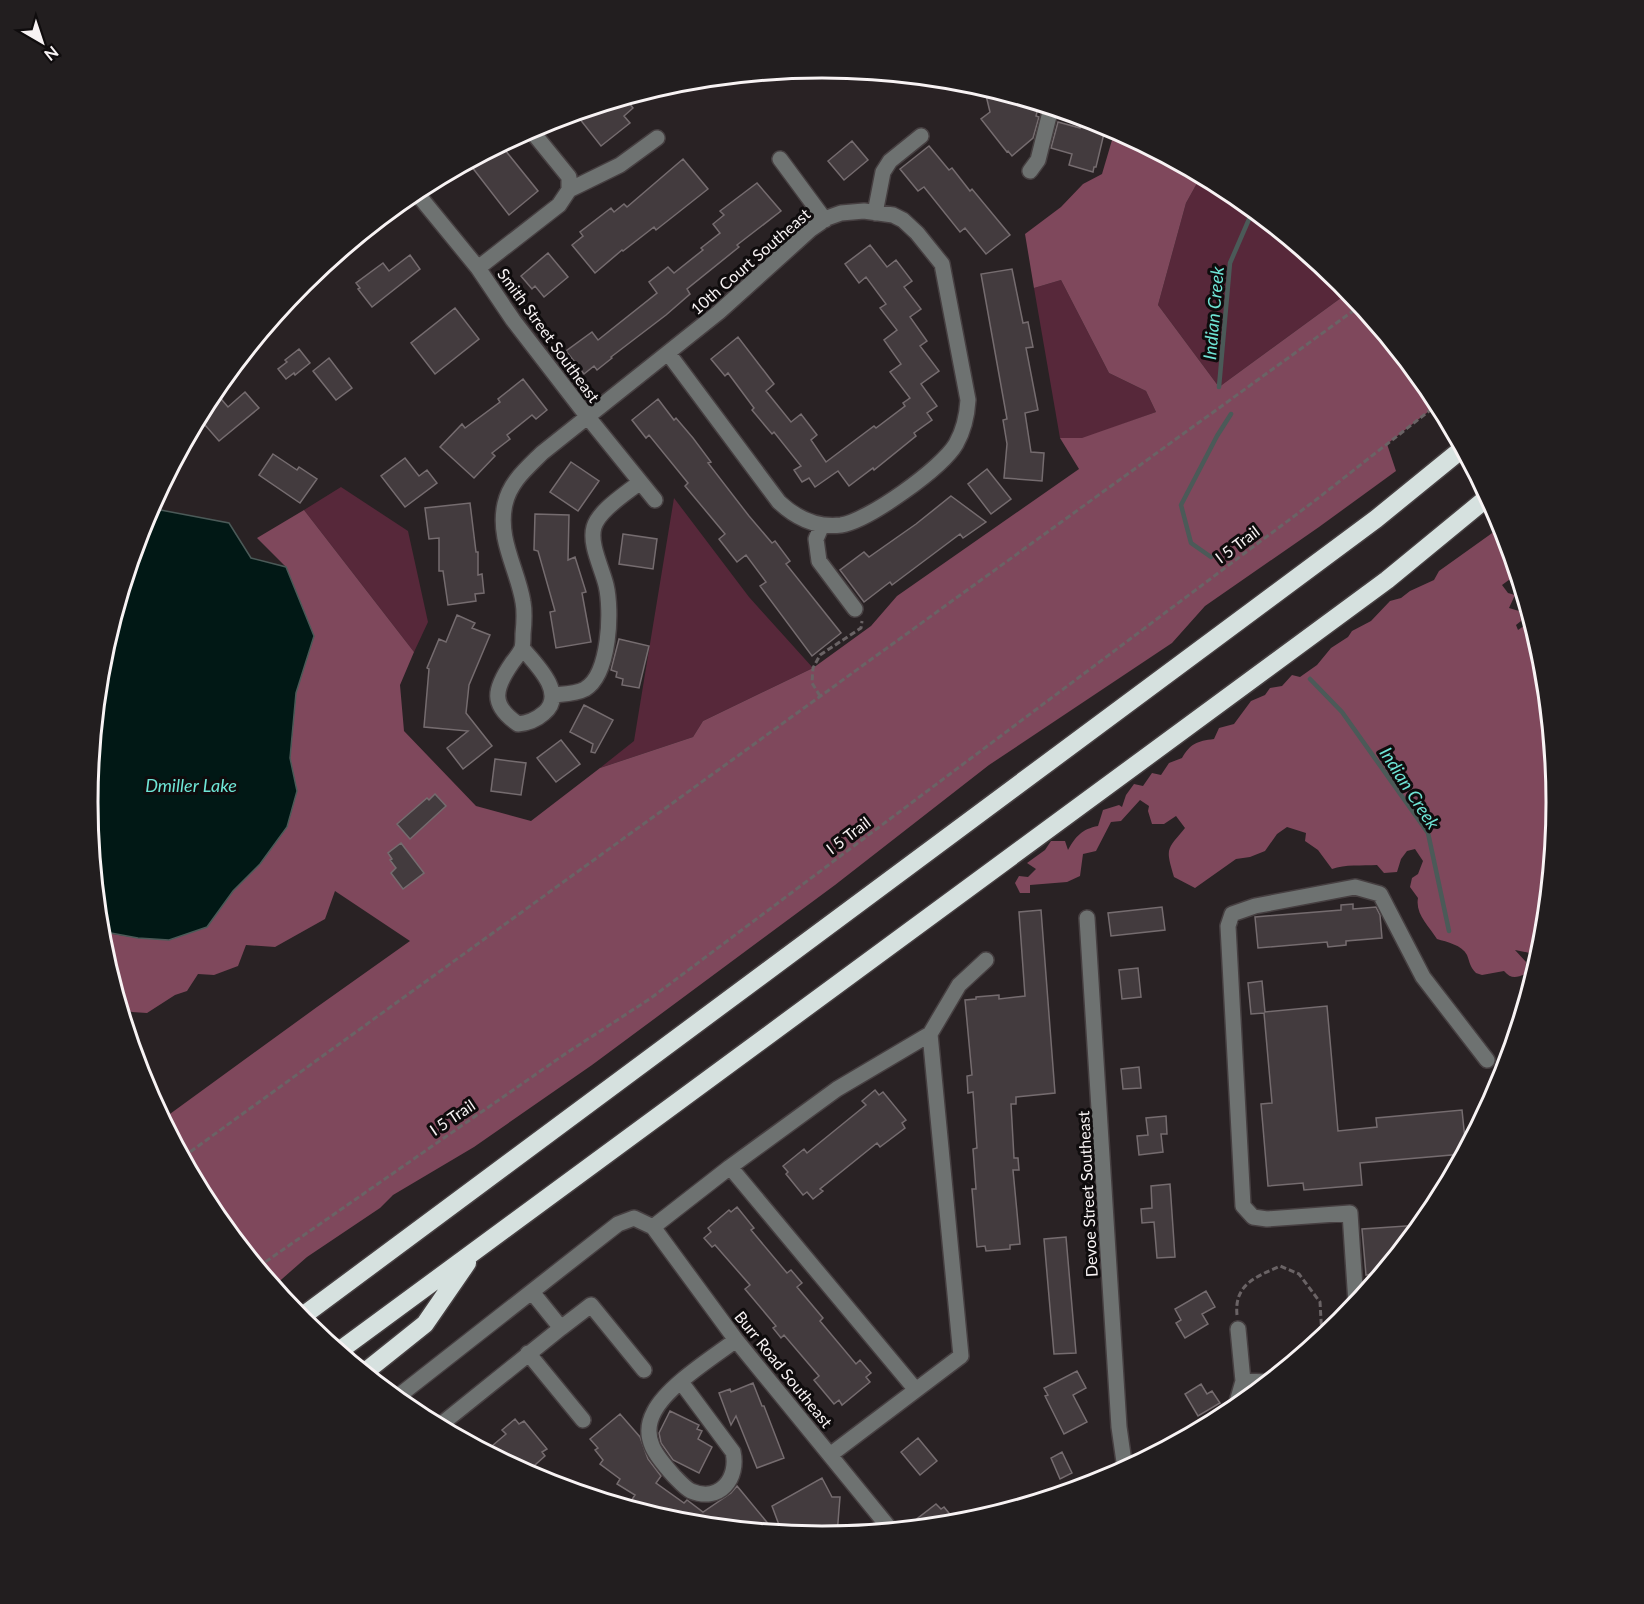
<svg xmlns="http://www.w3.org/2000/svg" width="1644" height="1604" font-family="Lato,sans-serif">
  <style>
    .green { fill: #57283a }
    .forest { fill: #7f485c }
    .water { fill: #011815; stroke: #4b5a58; stroke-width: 1.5 }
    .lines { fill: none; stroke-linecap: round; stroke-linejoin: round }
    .stream { stroke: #4b5a58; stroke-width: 4.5 }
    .building { fill: #433b3e; stroke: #756c6f; stroke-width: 1.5 }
    .minor-casing { stroke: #463f41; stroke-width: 18 }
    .highway-casing { stroke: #463f41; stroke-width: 21 }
    .path { stroke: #6a6365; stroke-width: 3; stroke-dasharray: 6 3; stroke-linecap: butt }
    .minor { stroke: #6e7271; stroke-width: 15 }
    .highway { stroke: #d6e1df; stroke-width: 18 }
    .labels { text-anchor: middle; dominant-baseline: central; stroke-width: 6; stroke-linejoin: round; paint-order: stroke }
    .street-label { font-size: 16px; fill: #f8f3f4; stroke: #0f0c0d }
    .water-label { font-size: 18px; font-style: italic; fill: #6fe5d6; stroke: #0f0c0d }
    .rim { fill: none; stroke: #f8f3f4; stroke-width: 3 }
  </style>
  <rect width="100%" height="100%" fill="#292224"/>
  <path class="green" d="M1201 176 1230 191 1342 283 1349 292 1219 387 1158 305 1186 203Z
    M1061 280 1109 373 1146 391 1156 412 1082 439 1060 438 1034 288Z
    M341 487 408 531 428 622 414 652 304 510Z
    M674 498 749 597 813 668 703 721 693 737 600 768 634 741Z"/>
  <path class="forest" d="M1115 130 1201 176 1186 203 1158 305 1219 387 1349 292 1433 394 1438 404 1387 444 1396 471 1319 527 1205 606 1172 643 989 765 835 885 592 1065 474 1147 393 1195 380 1208 307 1257 274 1286 211 1210 163 1119 317 1007 410 941 335 891 325 919 275 947 246 945 238 966 214 975 198 974 187 991 175 995 147 1013 132 1012 120 1007 102 945 100 932 138 938 233 891 260 864 287 827 297 791 290 758 296 693 314 636 286 567 257 538 304 510 414 652 400 685 404 731 476 806 531 821 600 768 693 737 703 721 813 668 871 626 897 596 1079 469 1060 438H1082L1156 412 1146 391 1109 373 1061 280 1034 288 1025 234 1061 207 1083 184 1102 174Z
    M1502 526 1517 574 1502 585 1508 593 1515 595 1509 608 1519 611 1521 621 1516 625 1518 630 1531 621 1542 659 1556 802 1542 946 1539 958 1535 954 1515 950 1526 962 1525 974C1516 978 1511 979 1504 971L1482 975 1476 973C1470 967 1470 963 1467 955 1462 945 1447 942 1437 939 1429 926 1415 914 1418 898L1410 887 1412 878 1418 874 1423 861 1415 849 1407 851 1401 859 1397 872 1384 873 1377 865C1362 866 1345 864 1332 869L1318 850 1305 841 1306 833 1287 827 1277 834 1265 851 1250 857 1236 859 1195 888 1174 877C1165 847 1167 850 1185 828L1176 816 1164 824H1152L1148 811 1149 806 1140 800 1121 821 1111 822 1096 851 1083 854 1080 876 1067 882 1030 885V893H1020L1015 883 1019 876 1028 877 1036 869 1027 863 1045 850 1051 841H1065L1068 850C1076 836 1082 829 1098 826L1103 810 1119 805 1122 807 1126 795 1134 784 1143 786 1152 773 1161 775 1169 763 1182 758C1190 744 1197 741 1214 739L1219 728 1234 724 1251 701 1265 695 1270 688 1282 686 1292 675 1300 677 1317 665 1331 648 1348 637 1352 631 1371 621 1390 601 1401 598 1410 591 1434 580 1439 571Z"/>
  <path class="water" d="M150 508 229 523 251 558 286 567 314 636 296 693 290 758 297 791 287 827 260 864 233 891 207 927 169 940 138 938 100 931 88 802 102 658 144 521Z"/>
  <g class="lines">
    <path class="stream" d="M1219 387 1230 263 1253 210
      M1211 557 1191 543 1181 505 1217 436 1231 414
      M1310 679 1342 712 1428 833 1449 931"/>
  </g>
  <path class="building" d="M984 87 1039 104 1036 116 1039 117 1033 138 1012 156 1008 151 1007 152 981 119 990 112Z
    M625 98 633 108 624 116 630 123 601 146 575 113Z
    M1083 118 1106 125 1096 167H1094L1093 172 1069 165 1072 154 1051 148 1058 122 1080 128Z
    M852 141 868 160 844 180 828 161Z
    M501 145 538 191 509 215 468 162Z
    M929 146 949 170 952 168 970 191 972 189 1010 235 986 254 965 228 960 232 924 187 918 191 900 169Z
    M683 159 708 189 656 230 654 227 623 251 622 250 595 273 572 245 583 236 580 232 611 208 614 212 624 204 627 207Z
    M757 183 781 211 737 245 739 247 687 289 690 294 666 315 611 357 612 358 597 370 594 366 584 374 566 351 592 332 598 340 657 293 649 282 668 267 674 273 703 250 701 248 720 233 713 224 724 215 720 211Z
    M870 245 887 267 896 260 912 281 904 287 921 309 910 317 927 341 920 346 939 371 921 384 937 406 927 413 932 420 914 433 916 436 874 470 873 468 849 486 838 471 815 487 809 478 802 482 794 470 801 466 774 432 772 434 752 410 754 408 728 373 725 376 711 359 738 337 774 384 766 391 791 422 801 414 817 435 811 440 826 462 874 426 876 428 905 406 903 403 910 398 890 372 901 364 884 340 897 330 880 308 886 304 866 277 859 283 845 264Z
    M548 253 568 277 544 297 535 286 532 289 521 276Z
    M410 255 420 269 372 307 358 289 360 288 356 283 383 263 389 271Z
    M1012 269 1023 323 1028 322 1033 347 1026 348 1038 410 1025 413 1031 452 1044 453 1042 481 1004 478 1007 444 1003 420 1007 419 981 274Z
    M455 308 479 339 435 374 411 343Z
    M299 349 310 363 295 375 294 373 286 379 278 369 287 362 285 360Z
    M329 358 352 388 336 400 313 371Z
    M523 379 547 410 536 419 532 415 507 435 510 439 492 453 495 456 474 478 440 447 462 424 465 428 500 402 498 399Z
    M245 392 259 408 219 441 205 425 186 440 208 399 216 393 228 407Z
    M658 399 674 420 676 418 693 438 711 462 708 463 749 516 772 543 775 541 790 561 786 564 841 633 812 656 760 586 766 582 746 555 737 562 719 539 725 534 685 486 688 483 649 435 646 438 632 420Z
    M273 454 297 470 299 467 317 479 300 503 259 475Z
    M405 458 419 476 427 470 437 483 405 507 381 476Z
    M571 462 599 481 578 511 550 492Z
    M987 469 1011 499 991 514 968 484Z
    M951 496 986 522 963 538 960 534 892 585 890 582 864 602 840 570 864 552 869 557 916 524Z
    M470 503 476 552H478V575L482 574 484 593 475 594 476 601 448 605 443 571H439V538L429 539 425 508Z
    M535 514 569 515 568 560 575 557 586 592 582 593 591 642 556 648 550 612 555 611 538 551 534 550Z
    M623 534 657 539 653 569 619 564Z
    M457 615 475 623 472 628 490 635 469 685 466 713 492 746 463 769 447 748 468 731 424 727 429 669 427 668 439 639 446 642Z
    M619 639 649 646 639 688 622 685 623 679 616 677 617 672 611 670Z
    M584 705 613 720 595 753 591 752 593 744 570 732Z
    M561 740 580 764 556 782 537 758Z
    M495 759 526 763 521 795 491 791Z
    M435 794 446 806 410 839 397 824 427 798 429 800Z
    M401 843 424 873 403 889 391 873 396 868 390 860 392 859 388 853Z
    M1353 904V909L1376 907 1380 915 1382 938 1346 941V945L1328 947 1327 942 1258 948 1255 917 1341 910V905Z
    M1162 907 1165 930 1111 936 1108 913Z
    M1041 910 1055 1093 1016 1097V1104H1011L1014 1158H1018L1019 1170H1013L1020 1244 1010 1245V1249L986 1251 985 1246 977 1247 972 1189H976L973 1149 977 1148 973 1092 968 1093 967 1076 972 1075 965 1000 976 999V997L999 995V999L1025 996 1019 912Z
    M1138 968 1141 997 1122 999 1119 970Z
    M1262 981 1265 1012 1327 1006 1338 1131 1377 1127 1376 1118 1462 1110 1466 1149 1463 1154 1360 1163 1362 1185 1304 1190 1303 1183 1268 1186 1261 1104 1272 1103 1264 1013 1251 1014 1248 983Z
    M1139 1067 1141 1088 1123 1089 1121 1069Z
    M875 1090 879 1095 883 1092 906 1120 902 1123 905 1128 880 1147 877 1143 820 1189 823 1191 813 1199 807 1192 803 1195 786 1174 788 1172 783 1166 804 1149 807 1153 866 1105 862 1101Z
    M1166 1116 1167 1134H1161L1163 1152 1139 1155 1137 1136 1148 1135 1146 1118Z
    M1170 1184 1175 1257 1157 1258 1154 1222 1142 1223 1141 1209 1152 1208 1151 1186Z
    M737 1207 754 1228 751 1230 787 1273 791 1270 802 1283 797 1287 823 1318 820 1321 856 1364 860 1360 871 1373 866 1377 870 1382 842 1405 839 1400 834 1404 814 1380 819 1376 784 1335 781 1338 773 1328 776 1326 745 1289 750 1285 715 1245 712 1247 704 1238 711 1232 708 1228 729 1210 731 1212Z
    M1420 1225 1382 1272 1366 1275 1362 1229Z
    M1066 1237 1076 1353 1054 1354 1044 1239Z
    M1206 1291 1215 1307 1202 1314 1208 1324 1185 1338 1176 1323 1181 1320 1175 1309Z
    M1077 1371 1086 1388 1073 1395 1087 1422 1064 1434 1045 1396 1048 1395 1044 1388Z
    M753 1383 762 1406H764L784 1458 757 1468 736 1416 731 1425 719 1393 730 1389 731 1392Z
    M1201 1384 1207 1394 1212 1391 1220 1403 1198 1416 1185 1394Z
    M670 1411 699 1425 697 1429 702 1431 698 1439 712 1447 699 1473 673 1460 661 1443 659 1433Z
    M620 1414 640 1437 648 1459 661 1476 656 1483 684 1503 687 1500 703 1512 731 1493 737 1486 775 1532 678 1522 648 1513 631 1501 635 1495 617 1484 620 1479 600 1464 603 1460 595 1450 598 1448 590 1439Z
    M515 1419 519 1424 524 1421 547 1449 542 1452 545 1456 526 1473 486 1451 506 1434 502 1430Z
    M918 1438 937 1461 920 1475 901 1452Z
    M1062 1452 1072 1473 1060 1479 1051 1458Z
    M822 1478 832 1497H840L837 1535 822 1536 782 1533 772 1506Z
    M936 1504 941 1509 944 1507 957 1523 905 1528Z"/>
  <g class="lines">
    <g class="minor-casing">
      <path id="minor" d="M780 159 825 220
        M1030 171 1038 160 1051 108
        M569 190 620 165 657 138
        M415 191 478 268 513 320 587 416 655 500
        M875 213 883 172 890 161 921 136
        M478 268 559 205 569 190V177L530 129
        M822 525 816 539 819 561 855 609
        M522 648C536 664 567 694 544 713 536 720 529 723 518 724 490 705 494 689 512 663 515 659 520 653 522 648 523 644 523 639 523 634 524 624 525 613 523 602 518 570 497 539 505 504 510 482 526 469 542 453L719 312 811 229 827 218 841 213 864 211 893 215 903 220 917 233 942 264 968 400C967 417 964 430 956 444 942 468 868 521 841 525 816 528 796 518 779 502L668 353
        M553 695C563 694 576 694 585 689 610 674 612 610 606 585 602 568 589 544 594 527 599 510 627 493 640 482
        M1087 918 1119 1427 1125 1469
        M930 1034 959 985 986 960
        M730 1167 916 1390
        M653 1227 730 1167 837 1089 930 1034 961 1356 830 1455
        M653 1227 736 1340 891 1530
        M1356 1303 1350 1213 1267 1219 1253 1217 1243 1206 1228 926 1232 914 1255 906 1355 887 1380 894 1423 977 1487 1060
        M561 1328 591 1305 644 1370
        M1238 1329 1243 1381
        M528 1353 583 1420
        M681 1382 733 1452C739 1478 720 1503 691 1491 685 1488 679 1481 674 1476 657 1457 640 1438 654 1412 667 1386 712 1358 736 1340
        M396 1398 618 1224 634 1218 653 1227
        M1235 1409 1243 1381 1268 1382
        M439 1426 561 1328 532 1292"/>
    </g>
    <g class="highway-casing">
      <path id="highway" d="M300 1318 1376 519 1462 449
        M339 1351 1387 580 1488 497
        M365 1372 425 1324 467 1263"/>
    </g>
    <path class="path" d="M820 696 812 683 813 668 820 655 861 628 862 621
      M183 1157 1360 306
      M258 1267 565 1054 651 998 1317 499 1438 404
      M1237 1315C1234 1284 1256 1277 1280 1266L1299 1274 1320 1302 1322 1337"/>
    <use href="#minor" class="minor"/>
    <use href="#highway" class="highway"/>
  </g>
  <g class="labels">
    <g class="street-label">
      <text transform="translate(750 261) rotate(-41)">10th Court Southeast</text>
      <text transform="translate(549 335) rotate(54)">Smith Street Southeast</text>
      <text transform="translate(1237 544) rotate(-37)">I 5 Trail</text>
      <text transform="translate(848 835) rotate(-37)">I 5 Trail</text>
      <text transform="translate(452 1117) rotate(-34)">I 5 Trail</text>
      <text transform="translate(1087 1194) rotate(-93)">Devoe Street Southeast</text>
      <text transform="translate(784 1369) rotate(51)">Burr Road Southeast</text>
    </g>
    <g class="water-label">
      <text transform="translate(1213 313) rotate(-85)">Indian Creek</text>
      <text x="191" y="785">Dmiller Lake</text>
      <text transform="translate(1410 788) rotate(57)">Indian Creek</text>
    </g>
  </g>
  <path d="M0 0H1644V1604H0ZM98 802a724 724 0 1 1 1448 0a724 724 0 1 1-1448 0Z" fill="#221e1f" fill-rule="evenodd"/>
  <path class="rim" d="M98 802a724 724 0 1 1 1448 0a724 724 0 1 1-1448 0Z"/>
  <g transform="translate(42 42) rotate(141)" stroke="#0f0c0d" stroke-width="4.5" paint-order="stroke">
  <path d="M0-4.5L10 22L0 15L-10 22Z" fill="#f8f3f4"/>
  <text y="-9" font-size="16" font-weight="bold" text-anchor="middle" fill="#f8f3f4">N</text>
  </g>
</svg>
